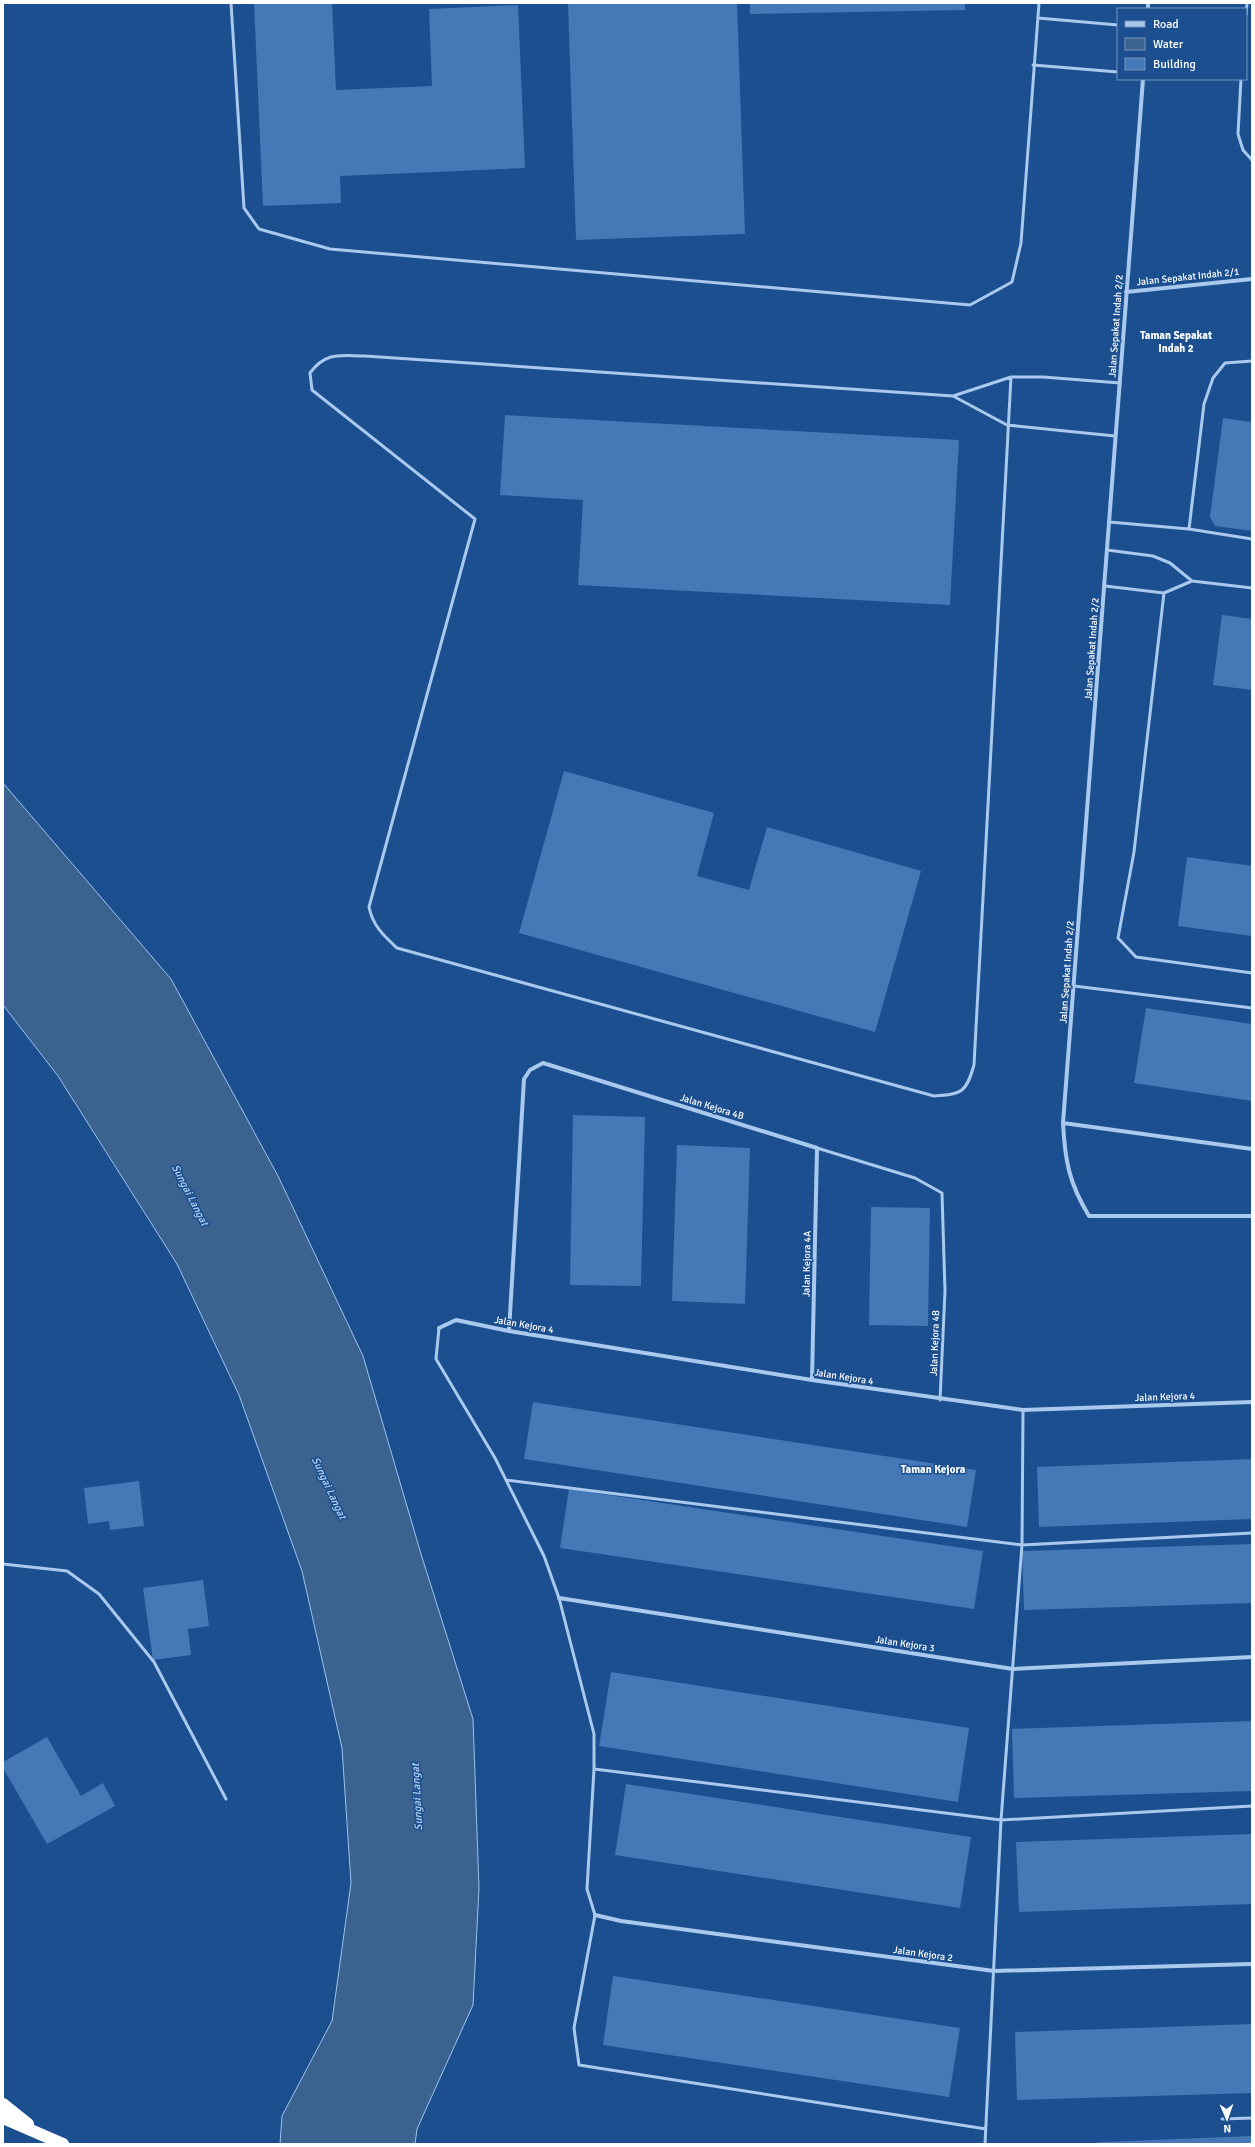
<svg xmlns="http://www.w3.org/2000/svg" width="1255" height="2147" font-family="Signika,sans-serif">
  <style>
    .water { fill: #3c6290; stroke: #9cc4f0 }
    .building { fill: #4478b7 }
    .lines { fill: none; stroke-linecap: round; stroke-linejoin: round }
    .service { stroke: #a9c9ee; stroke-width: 3 }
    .minor { stroke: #a9c9ee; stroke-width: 4 }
    .motorway { stroke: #fff; stroke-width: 12 }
    .labels { text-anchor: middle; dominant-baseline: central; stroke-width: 3; stroke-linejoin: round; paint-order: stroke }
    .street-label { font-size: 10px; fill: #fff; stroke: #1b4f8f }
    .neighbourhood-label { font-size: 11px; font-weight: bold; fill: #fff; stroke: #1b4f8f }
    .water-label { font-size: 11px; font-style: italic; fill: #b5d3f5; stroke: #1b4f8f }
  </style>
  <rect width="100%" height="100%" fill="#1b4f8f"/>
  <path class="water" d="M3 783 171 979 278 1176 363 1356 421 1554 473 1719 479 1888 473 2005 417 2129 415 2144H280L282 2116 332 2021 351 1883 342 1748 302 1571 239 1395 177 1264 58 1076 3 1005Z"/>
  <path class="building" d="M254 3H332L336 90 432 86 429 9 518 5 525 168 340 176 341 203 263 206Z
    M568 3H737L745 234 576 240Z
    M750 3H965V10L750 14Z
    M505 415 959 440 950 605 578 585 583 500 500 495Z
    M1223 418 1252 422V531L1215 526 1210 517Z
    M1222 615 1252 619V690L1213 685Z
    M564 771 714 813 697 876 749 890 767 827 921 871 875 1032 519 933Z
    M1187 857 1252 866V936L1178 926Z
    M1146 1008 1252 1024V1101L1134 1083Z
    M573 1115 645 1117 641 1286 570 1285Z
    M677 1145 750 1148 745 1304 672 1301Z
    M871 1207 930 1208 928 1326 869 1325Z
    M533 1402 976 1470 967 1527 524 1459Z
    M1252 1459V1519L1039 1527 1037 1467Z
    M139 1481 144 1526 110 1530 109 1521 88 1524 84 1488Z
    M569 1489 983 1551 974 1609 560 1548Z
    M1252 1544V1603L1024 1610 1022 1551Z
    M203 1580 209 1626 188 1629 191 1655 153 1660 143 1588Z
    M611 1672 969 1728 958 1802 599 1746Z
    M1252 1721V1791L1014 1798 1012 1729Z
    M47 1737 81 1796 103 1783 115 1806 47 1844 3 1768V1762Z
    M626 1784 971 1837 960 1908 615 1855Z
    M1252 1834V1904L1019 1912 1016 1842Z
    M613 1976 960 2028 949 2097 603 2045Z
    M1252 2024V2093L1017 2100 1015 2032Z
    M1252 2136V2144H1084L1102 2142Z"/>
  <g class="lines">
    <path class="service" d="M231 3 244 208 259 229 330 249 970 305 1012 282 1021 243 1039 3
      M1246 15 1247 3
      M1038 18 1118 25
      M1033 65 1118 72
      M1241 79 1238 134 1243 150 1252 160
      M1011 377 974 1065C966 1093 962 1094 934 1096L397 948C383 935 373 926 369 907L475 519 312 390 310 373C326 351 341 356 365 356L953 396 1011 377H1043L1120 383
      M953 396 1007 425 1115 436
      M1109 522 1189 529 1252 539
      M1189 529 1204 404 1213 378 1225 363 1252 361
      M1107 550 1153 556 1170 563 1192 581
      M1105 586 1164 593
      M1252 588 1192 581 1164 593 1134 852 1118 938 1136 957 1252 973
      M1074 986 1252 1008
      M817 1148 915 1178 942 1193 945 1291 940 1400
      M439 1328 436 1359 495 1458 544 1556 559 1598 594 1734V1769L587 1889 595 1915 574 2028 579 2065 986 2129
      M506 1480 1022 1545 1252 1533
      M3 1564 67 1571 99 1594 154 1662 226 1799
      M594 1769 1001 1820 1252 1806
      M1222 2119 1252 2118
      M985 2144 1001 1820 1022 1545 1023 1410"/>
    <path class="minor" d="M1148 9V3
      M1143 79 1063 1123C1065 1161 1069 1183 1089 1216H1252
      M1126 292 1252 279
      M1063 1123 1252 1149
      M439 1328 456 1320 509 1331 812 1380 1023 1410 1252 1402
      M509 1331 524 1079 530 1070 543 1063 817 1148 812 1380
      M559 1598 1013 1669 1252 1657
      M595 1915 621 1921 994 1971 1252 1964"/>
    <path class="motorway" d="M3 2104 28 2124
      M3 2118 63 2144"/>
  </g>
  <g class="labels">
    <g class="street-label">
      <text transform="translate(1188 277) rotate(-6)">Jalan Sepakat Indah 2/1</text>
      <text transform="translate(1116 326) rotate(-86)">Jalan Sepakat Indah 2/2</text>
      <text transform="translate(1092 649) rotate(-86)">Jalan Sepakat Indah 2/2</text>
      <text transform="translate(1067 972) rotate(-86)">Jalan Sepakat Indah 2/2</text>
      <text transform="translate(712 1107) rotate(17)">Jalan Kejora 4B</text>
      <text transform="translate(807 1264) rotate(-89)">Jalan Kejora 4A</text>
      <text transform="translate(524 1325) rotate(10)">Jalan Kejora 4</text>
      <text transform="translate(935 1343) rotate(-88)">Jalan Kejora 4B</text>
      <text transform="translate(844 1377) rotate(9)">Jalan Kejora 4</text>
      <text transform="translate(1165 1397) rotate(-2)">Jalan Kejora 4</text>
      <text transform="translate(905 1644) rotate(9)">Jalan Kejora 3</text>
      <text transform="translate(923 1954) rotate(8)">Jalan Kejora 2</text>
    </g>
    <g class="neighbourhood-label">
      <text x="1176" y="335">Taman Sepakat<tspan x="1176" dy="13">Indah 2</tspan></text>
      <text x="933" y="1469">Taman Kejora</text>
    </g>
    <g class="water-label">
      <text transform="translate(190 1195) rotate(63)">Sungai Langat</text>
      <text transform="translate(329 1488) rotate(65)">Sungai Langat</text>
      <text transform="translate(417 1797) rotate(-93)">Sungai Langat</text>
    </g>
  </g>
  <rect width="1255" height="2147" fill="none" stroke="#ffffff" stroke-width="8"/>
  <rect x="1117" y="8" width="130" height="72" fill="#1b4f8f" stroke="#7695bc"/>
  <rect x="1125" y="21" width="20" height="6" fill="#a9c9ee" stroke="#7695bc"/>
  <text x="1153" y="28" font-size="12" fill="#ffffff">Road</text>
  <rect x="1125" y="38" width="20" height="12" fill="#3c6290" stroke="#7695bc"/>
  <text x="1153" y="48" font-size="12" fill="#ffffff">Water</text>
  <rect x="1125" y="58" width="20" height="12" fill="#4478b7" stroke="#7695bc"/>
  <text x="1153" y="68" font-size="12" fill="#ffffff">Building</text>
  <g transform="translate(1227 2119) rotate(178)" stroke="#1b4f8f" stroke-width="3" paint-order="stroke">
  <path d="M0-3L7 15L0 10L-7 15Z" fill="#ffffff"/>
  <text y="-6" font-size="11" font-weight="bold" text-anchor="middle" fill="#ffffff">N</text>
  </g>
</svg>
